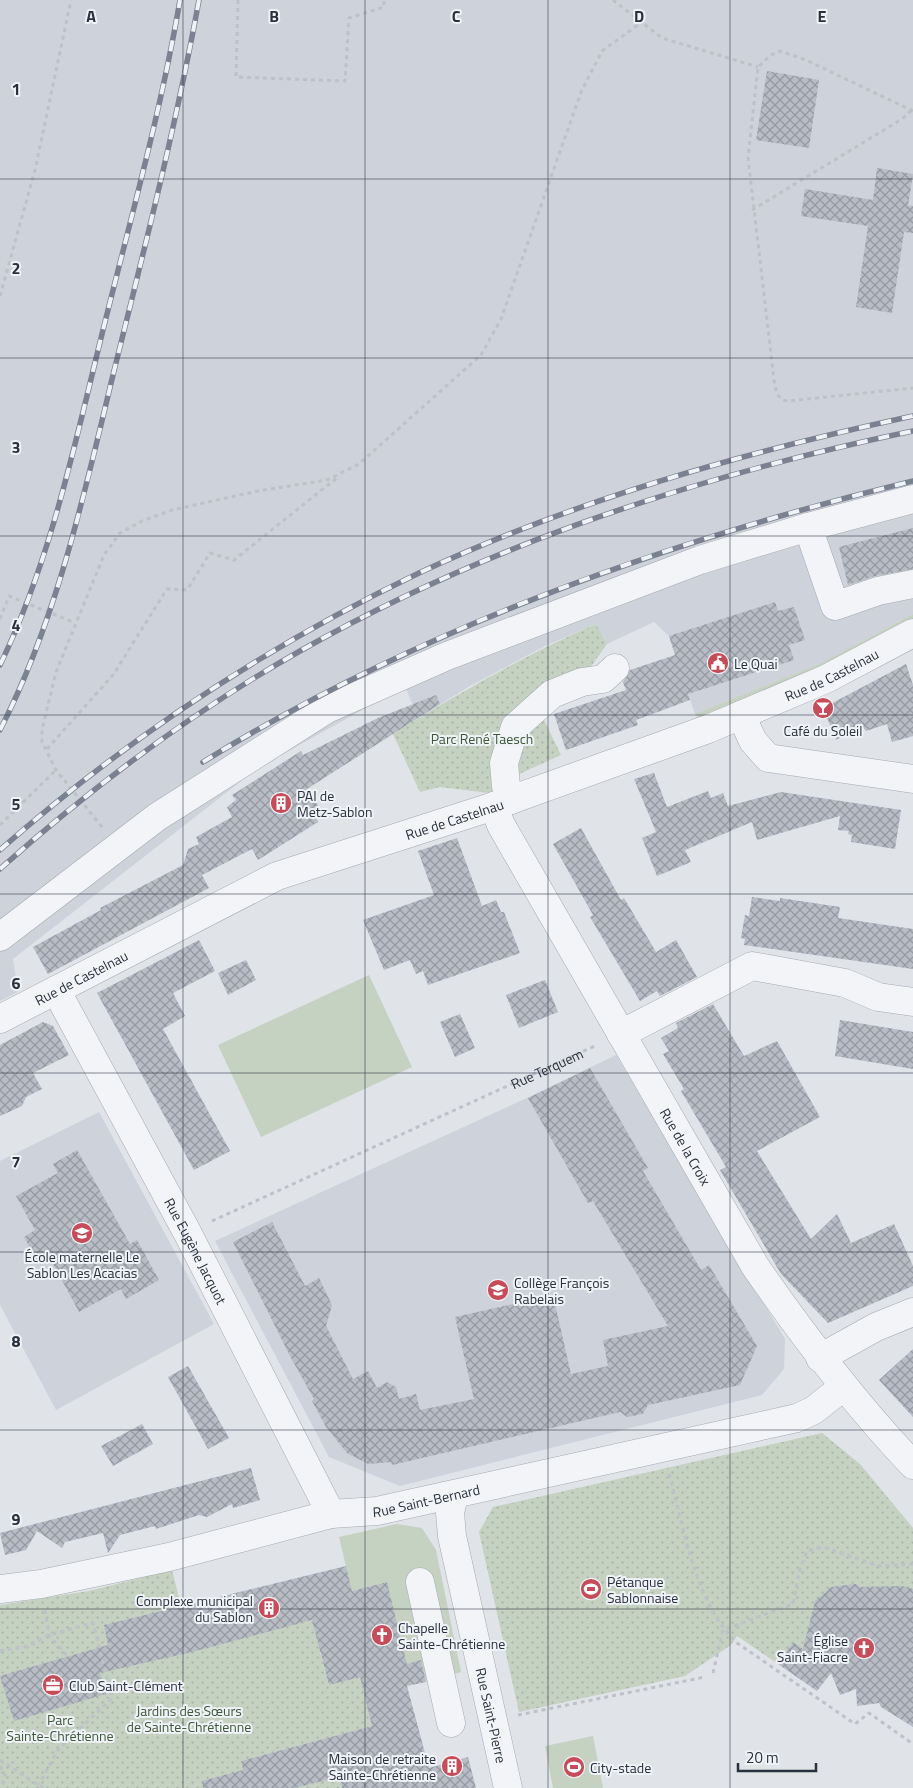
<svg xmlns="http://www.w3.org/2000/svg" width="913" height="1788" font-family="'Titillium Web',sans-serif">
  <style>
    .built { fill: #ced2da }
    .grass { fill: #c5d1c1 }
    .park { fill: url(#park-dots) }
    .building { fill: url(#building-cross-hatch) }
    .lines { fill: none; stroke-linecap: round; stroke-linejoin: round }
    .minor-casing { stroke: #a5aab2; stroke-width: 29 }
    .path { stroke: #bec1c7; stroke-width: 3; stroke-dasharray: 4 4; stroke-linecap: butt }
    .minor { stroke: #f2f4f7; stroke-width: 28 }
    .rail-casing { stroke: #7a8291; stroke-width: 5.5 }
    .rail { stroke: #eff2f6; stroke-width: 4; stroke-dasharray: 11; stroke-linecap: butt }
    .grid { fill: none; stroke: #29303e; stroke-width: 1; stroke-opacity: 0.55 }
    .labels { text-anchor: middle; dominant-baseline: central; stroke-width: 4; stroke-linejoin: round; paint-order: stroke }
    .poi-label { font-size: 14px; fill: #29303e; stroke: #eff2f6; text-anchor: start }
    .street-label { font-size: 14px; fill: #29303e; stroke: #eff2f6 }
    .park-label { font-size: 14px; fill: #3d5938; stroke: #eff2f6 }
    .grid-label { font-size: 16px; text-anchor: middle; font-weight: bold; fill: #29303e; stroke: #eff2f6; stroke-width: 4; stroke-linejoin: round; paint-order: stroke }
  </style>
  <defs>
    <pattern id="park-dots" width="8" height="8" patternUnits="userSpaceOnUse" patternTransform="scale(1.25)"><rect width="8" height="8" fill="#c5d1c1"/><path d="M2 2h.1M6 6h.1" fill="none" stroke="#a9b4a7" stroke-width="1.8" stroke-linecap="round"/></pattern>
    <pattern id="building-cross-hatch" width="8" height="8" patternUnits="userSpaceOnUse" patternTransform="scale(1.25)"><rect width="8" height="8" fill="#b7bcc5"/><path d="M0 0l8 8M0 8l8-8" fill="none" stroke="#9599a1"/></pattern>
  </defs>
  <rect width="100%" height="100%" fill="#e0e3e8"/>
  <path class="built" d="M0 0H913V614L821 663 695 714 669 636 654 622 607 644 596 624 545 646 470 686 418 718 405 686 258 768 13 959 18 992 0 1001Z
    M616 1055 785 1339 784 1369 762 1395 400 1486 329 1457 215 1241 529 1097Z
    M99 1112 214 1324 56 1410 0 1305V1161Z"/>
  <path class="grass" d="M913 614V633L708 729 695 714 821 663Z
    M369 975 412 1067 261 1137 218 1045Z
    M397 1524 422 1528 436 1550 461 1672 426 1682 421 1661 407 1664 387 1582 352 1591 339 1537Z
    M593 1736 603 1788H553L545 1746Z"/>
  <path class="park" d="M596 624 607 644 587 672 544 720 561 755 517 775 489 793 440 787 420 792 393 734C459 693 525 655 596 624Z
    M822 1433 860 1464 913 1528V1592H825L823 1594 826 1597 817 1610 813 1609 812 1612 811 1655 793 1642 778 1664 737 1636 731 1645 685 1676 519 1712 479 1532 493 1507Z
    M172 1570 192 1650 344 1612 345 1645 320 1652 329 1685 360 1675 372 1726 241 1761 248 1788H0V1605L89 1591Z
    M339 1777 342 1788H295Z"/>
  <path class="building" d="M767 71 819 80 809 148 756 140Z
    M877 168 913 174 908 206H913V233L904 232 892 313 856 307 868 226 801 216 805 189 873 200Z
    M913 528V569L875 576 848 585 839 547Z
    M775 602 778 611 794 607 805 640 789 645 794 660 688 694 690 700 636 720 638 725 566 750 554 714 626 690 623 682 630 670 675 655 669 636Z
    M906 664 913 685V736L892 742 887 724 866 731 862 726 836 740 823 708Z
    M436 695 440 704 307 789 323 813 316 817 318 822 258 860 252 849 202 875 209 888 48 974 33 947 101 910 100 908 183 865 188 849 199 844 196 837 232 817 227 807 236 800 232 795 301 751 303 755 378 718Z
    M654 773 667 807 708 791 711 798 723 793 728 806 781 792 901 810 895 849 851 842 852 835 848 834 849 831 838 830 840 816 757 840 752 822 685 850 691 862 657 876 642 838 656 832 634 779Z
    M581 828 621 900 624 898 656 952 676 940 697 977 660 996 657 991 640 1001 590 917 593 915 553 844Z
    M457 838 482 906 496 900 501 912H504L520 953 428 985 423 971 416 974 410 960 384 970 363 920 434 895 418 851Z
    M752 897 780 901V898L840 907 838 918 913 929V969L744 945 745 939 741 938 745 915 749 916Z
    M199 940 215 971 173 993 185 1016 163 1029 230 1151 194 1170 97 993Z
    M246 960 256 980 228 995 218 973Z
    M545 980 558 1012 519 1028 506 995Z
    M713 1004 744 1056 777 1041 820 1117 757 1151 811 1239 837 1214 851 1243 894 1224 913 1266V1286L828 1323 781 1274 720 1170 726 1167 681 1091 684 1089 663 1054 669 1051 661 1038 678 1028 676 1023Z
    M460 1014 475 1048 455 1057 440 1022Z
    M840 1020 913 1032V1069L835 1056Z
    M43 1022 53 1026 69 1055 33 1073 42 1089 26 1097 22 1106 0 1116V1045Z
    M590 1068 648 1168 643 1171 701 1270 709 1265 757 1346 740 1385 648 1405 643 1414 627 1417 620 1412 392 1465 391 1462 368 1464 347 1453 326 1427 312 1401 314 1399 291 1358 233 1242 272 1222 305 1286 319 1278 332 1305 326 1326 353 1379 368 1371 377 1388 387 1382 396 1387 399 1399 416 1394 420 1410 474 1399 455 1317 553 1295 571 1374 608 1366 603 1340 668 1326 593 1201 588 1203 528 1098Z
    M77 1150 130 1244 137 1240 159 1280 126 1299 121 1289 79 1312 50 1258 39 1264 24 1237 35 1230 16 1196 58 1173 53 1164Z
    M913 1349V1417L879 1380Z
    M188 1366 229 1438 208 1449 168 1377Z
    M142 1424 153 1444 113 1466 101 1446Z
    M251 1468 260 1500 233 1508 232 1504 207 1517 199 1515 156 1529 155 1526 120 1535 108 1553 103 1533 65 1542 62 1548 37 1531 26 1550 5 1555 0 1533Z
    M346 1566 352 1591 387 1582 407 1664 421 1660 426 1682 407 1686 429 1768 468 1757 476 1788H342L339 1777 295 1788H203L202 1781 243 1770 241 1761 372 1726 360 1677 329 1685 312 1620 192 1652 100 1673 106 1694 14 1721 0 1676 108 1645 104 1625Z
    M856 1584 860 1587 902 1586 913 1589V1727L881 1707 879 1703 857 1706 856 1689 840 1695 831 1673 817 1691 778 1664 793 1642 803 1649 815 1601 831 1587Z"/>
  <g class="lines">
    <g class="minor-casing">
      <g id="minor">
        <path d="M808 527 835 606 878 591 913 584"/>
        <path d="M741 715 753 741 768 758 913 779"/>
        <path d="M511 800 506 786 504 763 515 727 552 694 582 682 603 679 615 668"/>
        <path id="s2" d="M494 806 501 825 755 1266C804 1337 854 1403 913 1465"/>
        <path d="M0 937 157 817 327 709 447 656 700 560 808 527 913 499"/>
        <path id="s3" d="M56 990 187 1232 331 1514"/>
        <path id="s4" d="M0 1019 277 876 494 806 708 729 826 679 913 633"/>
        <path d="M621 1034 752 966 845 983 878 997 913 1002"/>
        <path d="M820 1358 876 1327 913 1312"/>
        <path id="s5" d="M454 1495 450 1513 452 1536 508 1788"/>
        <path d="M420 1582 451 1723"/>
        <path id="s6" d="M0 1589 41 1584 169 1557 331 1514 377 1511 797 1418 814 1410 843 1387"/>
      </g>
    </g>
    <g class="path">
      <path d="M238 0 236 77 345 81 349 18 384 7V0"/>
      <path d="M613 0 662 38 758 67"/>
      <path d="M913 111 806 60 780 51 771 55 758 67 748 158 774 380 777 394 782 400 788 401 913 388"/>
      <path d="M752 210 902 119 913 109"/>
      <path d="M0 296 35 170 71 0"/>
      <path d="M0 619 9 596 75 623"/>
      <path d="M47 749 113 675 167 589 187 590 210 553 234 560 338 477"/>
      <path d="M0 825 56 770"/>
      <path d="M102 827 56 770 42 742V730L56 672 104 555 120 533 142 521 172 510 258 491 327 480 359 464 481 355 501 319 581 92 602 51 642 22"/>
      <path id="s1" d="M212 1221 597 1045"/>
      <path d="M669 1474C685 1530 694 1601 737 1643L855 1724 869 1713 913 1744"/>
      <path d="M45 1610 49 1635 68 1657"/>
      <path d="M0 1651 29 1646 49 1635 93 1623 112 1698 57 1751 39 1785"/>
      <path d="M713 1673 723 1630 793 1604 799 1572 807 1551 823 1547 879 1566 913 1564"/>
      <path d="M518 1715 705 1677"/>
      <path d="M0 1760 43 1788"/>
      <path d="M0 1766 5 1775 2 1788"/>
    </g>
    <use href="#minor" class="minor"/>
    <g class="rail-casing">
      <path id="rail" d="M0 665C51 560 75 443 103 330 130 221 161 111 180 0
        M0 730C57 619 84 495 113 375 144 250 176 126 199 0
        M203 762C420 628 666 541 913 481
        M0 850C127 738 267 646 419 573 575 500 745 452 913 416
        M0 869C92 787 192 712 300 651 488 544 701 475 913 431"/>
    </g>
    <use href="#rail" class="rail"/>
  </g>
  <path class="grid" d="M183 0V1788M365 0V1788M548 0V1788M730 0V1788M0 179H913M0 358H913M0 536H913M0 715H913M0 894H913M0 1073H913M0 1252H913M0 1430H913M0 1609H913"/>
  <defs>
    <g id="civic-disc" transform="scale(1.125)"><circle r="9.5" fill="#c64c59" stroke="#eff2f6"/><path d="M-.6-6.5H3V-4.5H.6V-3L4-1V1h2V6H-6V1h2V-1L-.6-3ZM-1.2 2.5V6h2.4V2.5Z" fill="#fff"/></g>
    <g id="bar-disc" transform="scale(1.125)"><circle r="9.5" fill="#c64c59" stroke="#eff2f6"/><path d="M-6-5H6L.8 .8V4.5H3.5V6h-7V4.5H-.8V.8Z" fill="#fff"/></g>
    <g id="building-disc" transform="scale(1.125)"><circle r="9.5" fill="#c64c59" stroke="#eff2f6"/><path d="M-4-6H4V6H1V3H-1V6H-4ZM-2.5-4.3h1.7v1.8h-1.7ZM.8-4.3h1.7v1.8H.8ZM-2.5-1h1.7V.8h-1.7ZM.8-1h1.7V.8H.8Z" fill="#fff"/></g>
    <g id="school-disc" transform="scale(1.125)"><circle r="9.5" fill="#c64c59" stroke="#eff2f6"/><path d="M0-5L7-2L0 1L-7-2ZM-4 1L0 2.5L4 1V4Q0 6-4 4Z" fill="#fff"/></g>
    <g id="stadium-disc" transform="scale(1.125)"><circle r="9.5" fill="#c64c59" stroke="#eff2f6"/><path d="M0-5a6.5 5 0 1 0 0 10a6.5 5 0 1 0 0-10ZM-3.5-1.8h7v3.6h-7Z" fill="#fff"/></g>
    <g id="church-disc" transform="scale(1.125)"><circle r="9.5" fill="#c64c59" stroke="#eff2f6"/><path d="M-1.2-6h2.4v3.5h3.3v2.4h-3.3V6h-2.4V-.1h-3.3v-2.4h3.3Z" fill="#fff"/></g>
    <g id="office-disc" transform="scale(1.125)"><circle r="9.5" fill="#c64c59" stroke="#eff2f6"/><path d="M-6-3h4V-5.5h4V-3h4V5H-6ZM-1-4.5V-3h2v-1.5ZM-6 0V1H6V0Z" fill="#fff"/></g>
  </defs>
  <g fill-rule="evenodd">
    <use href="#civic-disc" x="718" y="663"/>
    <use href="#bar-disc" x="823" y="708"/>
    <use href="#building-disc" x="281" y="803"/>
    <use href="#school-disc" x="82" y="1233"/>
    <use href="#school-disc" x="498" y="1290"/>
    <use href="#stadium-disc" x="591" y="1589"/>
    <use href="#building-disc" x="269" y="1608"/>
    <use href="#church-disc" x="382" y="1635"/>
    <use href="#church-disc" x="864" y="1648"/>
    <use href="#office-disc" x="53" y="1685"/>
    <use href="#building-disc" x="452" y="1766"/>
    <use href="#stadium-disc" x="574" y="1767"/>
  </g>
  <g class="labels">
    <g class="poi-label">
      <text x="734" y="663">Le Quai</text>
      <text x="823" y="730" text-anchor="middle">Café du Soleil</text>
      <text x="297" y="795">PAI de<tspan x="297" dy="16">Metz-Sablon</tspan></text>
      <text x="82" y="1256" text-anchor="middle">École maternelle Le<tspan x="82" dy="16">Sablon Les Acacias</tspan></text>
      <text x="514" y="1282">Collège François<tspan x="514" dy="16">Rabelais</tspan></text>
      <text x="607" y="1581">Pétanque<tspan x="607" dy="16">Sablonnaise</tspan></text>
      <text x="253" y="1600" text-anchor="end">Complexe municipal<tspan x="253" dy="16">du Sablon</tspan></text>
      <text x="398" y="1627">Chapelle<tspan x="398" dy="16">Sainte-Chrétienne</tspan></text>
      <text x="848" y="1640" text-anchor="end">Église<tspan x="848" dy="16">Saint-Fiacre</tspan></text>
      <text x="69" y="1685">Club Saint-Clément</text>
      <text x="436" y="1758" text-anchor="end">Maison de retraite<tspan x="436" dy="16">Sainte-Chrétienne</tspan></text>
      <text x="590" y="1767">City-stade</text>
    </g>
    <g class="street-label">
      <text stroke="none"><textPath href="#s4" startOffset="902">Rue de Castelnau</textPath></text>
      <text stroke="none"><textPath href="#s4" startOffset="498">Rue de Castelnau</textPath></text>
      <text stroke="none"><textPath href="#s4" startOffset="91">Rue de Castelnau</textPath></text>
      <text stroke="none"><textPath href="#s1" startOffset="368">Rue Terquem</textPath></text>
      <text stroke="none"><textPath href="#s2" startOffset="391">Rue de la Croix</textPath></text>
      <text stroke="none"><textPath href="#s3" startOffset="296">Rue Eugène Jacquot</textPath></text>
      <text stroke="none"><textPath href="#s6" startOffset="436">Rue Saint-Bernard</textPath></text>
      <text stroke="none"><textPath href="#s5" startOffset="225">Rue Saint-Pierre</textPath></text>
    </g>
    <g class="park-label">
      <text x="482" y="738">Parc René Taesch</text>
      <text x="189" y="1710">Jardins des Sœurs<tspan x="189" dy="16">de Sainte-Chrétienne</tspan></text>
      <text x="60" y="1719">Parc<tspan x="60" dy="16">Sainte-Chrétienne</tspan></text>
    </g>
  </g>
  <g class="grid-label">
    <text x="91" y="22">A</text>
    <text x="274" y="22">B</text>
    <text x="456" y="22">C</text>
    <text x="639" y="22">D</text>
    <text x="822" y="22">E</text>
    <text x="16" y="95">1</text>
    <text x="16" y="274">2</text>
    <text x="16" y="453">3</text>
    <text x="16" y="631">4</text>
    <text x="16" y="810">5</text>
    <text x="16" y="989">6</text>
    <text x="16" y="1168">7</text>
    <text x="16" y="1347">8</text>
    <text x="16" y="1525">9</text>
  </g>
  <path d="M738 1763v8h78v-8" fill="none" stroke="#29303e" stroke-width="2.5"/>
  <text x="746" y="1763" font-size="15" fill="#29303e" stroke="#eff2f6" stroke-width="4" paint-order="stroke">20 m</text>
</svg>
